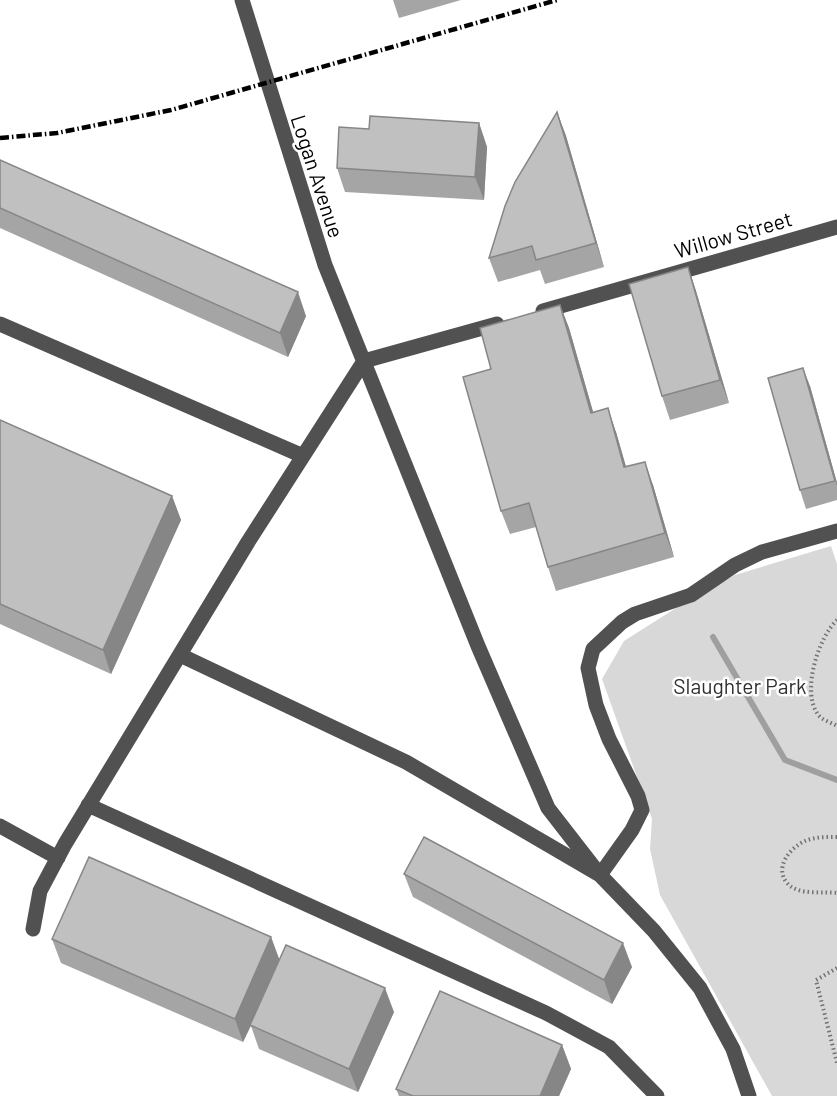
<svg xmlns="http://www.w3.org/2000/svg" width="837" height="1096" font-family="Barlow,sans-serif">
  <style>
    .green { fill: #d8d8d8 }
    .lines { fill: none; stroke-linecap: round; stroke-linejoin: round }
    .stream { stroke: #9f9f9f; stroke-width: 6 }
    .path { stroke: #737373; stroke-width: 4; stroke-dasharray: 1.5 3; stroke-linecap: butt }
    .minor { stroke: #515151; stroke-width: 15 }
    .rail { stroke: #000; stroke-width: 4.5; stroke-dasharray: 9 3 1.5 3; stroke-linecap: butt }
    .wall { fill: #a5a5a5 }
    .shaded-wall { fill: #868686 }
    .building { fill: #c0c0c0; stroke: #868686; stroke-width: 1.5 }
    .labels { text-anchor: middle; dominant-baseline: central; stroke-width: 5; stroke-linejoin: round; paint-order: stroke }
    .street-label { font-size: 21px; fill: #000; stroke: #fff }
    .park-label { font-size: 21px; fill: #2f2f2f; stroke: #fff }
  </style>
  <rect width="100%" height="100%" fill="#fff"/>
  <path class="green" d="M831 546 837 564V1096H772L660 895 650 849 652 819 602 679 624 641 676 608 735 575Z"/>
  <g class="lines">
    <path class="stream" d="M713 637 785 760 837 780"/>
    <path class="path" d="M837 620C818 638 802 690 817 713 821 720 830 722 837 726
      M837 837C826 837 814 837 805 841 790 848 774 867 787 883 798 896 823 891 837 893
      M837 968 816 980 837 1063"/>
    <path class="minor" d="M242 0 325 265 478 646 548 808 600 875 654 931 700 988 733 1049 749 1096
      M543 311 837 227
      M0 324 303 456
      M364 361 497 324
      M180 655 406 762 600 875 632 830 642 810 638 796 609 739 596 705 588 668 593 649 622 622 635 614 691 595 735 565 762 552 837 531
      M88 805 546 1013 609 1047 657 1096
      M0 826 58 858
      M33 929 40 891 65 844 248 542 364 361"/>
    <path class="rail" d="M0 138 57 133 171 110 557 0"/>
  </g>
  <path class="wall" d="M393 0H461L399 18Z
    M557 112 566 136 604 267 545 284 540 270 498 282 489 258Z
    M479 123 487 147 484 200 345 192 337 168 369 129Z
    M0 160 306 316 288 357 0 228Z
    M688 267 696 291 729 403 670 420 662 396Z
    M560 305 569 328 593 412 616 432 626 467 653 485 674 557 556 591 548 567 536 527 510 534 501 511 491 369Z
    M810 386 837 483V500L806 509 800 490Z
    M0 420 172 496 181 520 111 674 0 624Z
    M404 874 632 967 612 1004 413 897Z
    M271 937 279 960 394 1012 358 1092 259 1049 251 1026 243 1042 61 963 52 939Z
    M562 1045 571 1069 559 1096H399L396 1089Z"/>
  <path class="shaded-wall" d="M557 112 566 136 604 267 596 243Z
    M479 123 487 147 484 200 475 177Z
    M688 267 696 291 729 403 720 380Z
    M298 292 306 316 288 357 280 333Z
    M560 305 569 328 600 436 591 413Z
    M803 368 810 386 837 483V486Z
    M608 408 616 432 633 491 624 467Z
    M645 462 653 485 674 557 665 533Z
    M172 496 181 520 111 674 103 650Z
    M271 937 280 961 243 1042 235 1019Z
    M623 943 632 967 612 1004 604 980Z
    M385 988 394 1012 358 1092 349 1069Z
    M562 1045 571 1069 559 1096H540Z"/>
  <path class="building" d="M557 112 596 243 536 260 532 246 489 258 505 206 515 182Z
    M370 116 479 123 475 177 337 168 339 127 369 129Z
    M0 160 298 292 280 333 0 208Z
    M688 267 720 380 662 396 629 284Z
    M560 305 591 413 608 408 624 467 645 462 665 533 548 567 529 503 501 511 463 377 491 369 480 328Z
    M803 368 835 481 800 490 768 378Z
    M0 420 172 496 103 650 0 604Z
    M424 837 623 943 604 980 404 874Z
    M89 857 271 937 235 1019 52 939Z
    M286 945 385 988 349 1069 250 1025Z
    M440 991 562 1045 540 1096H413L396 1089Z"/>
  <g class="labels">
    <g class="street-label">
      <text transform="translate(318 176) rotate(72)">Logan Avenue</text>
      <text transform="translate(733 234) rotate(-16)">Willow Street</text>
    </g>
    <g class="park-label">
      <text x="740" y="685">Slaughter Park</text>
    </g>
  </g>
</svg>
